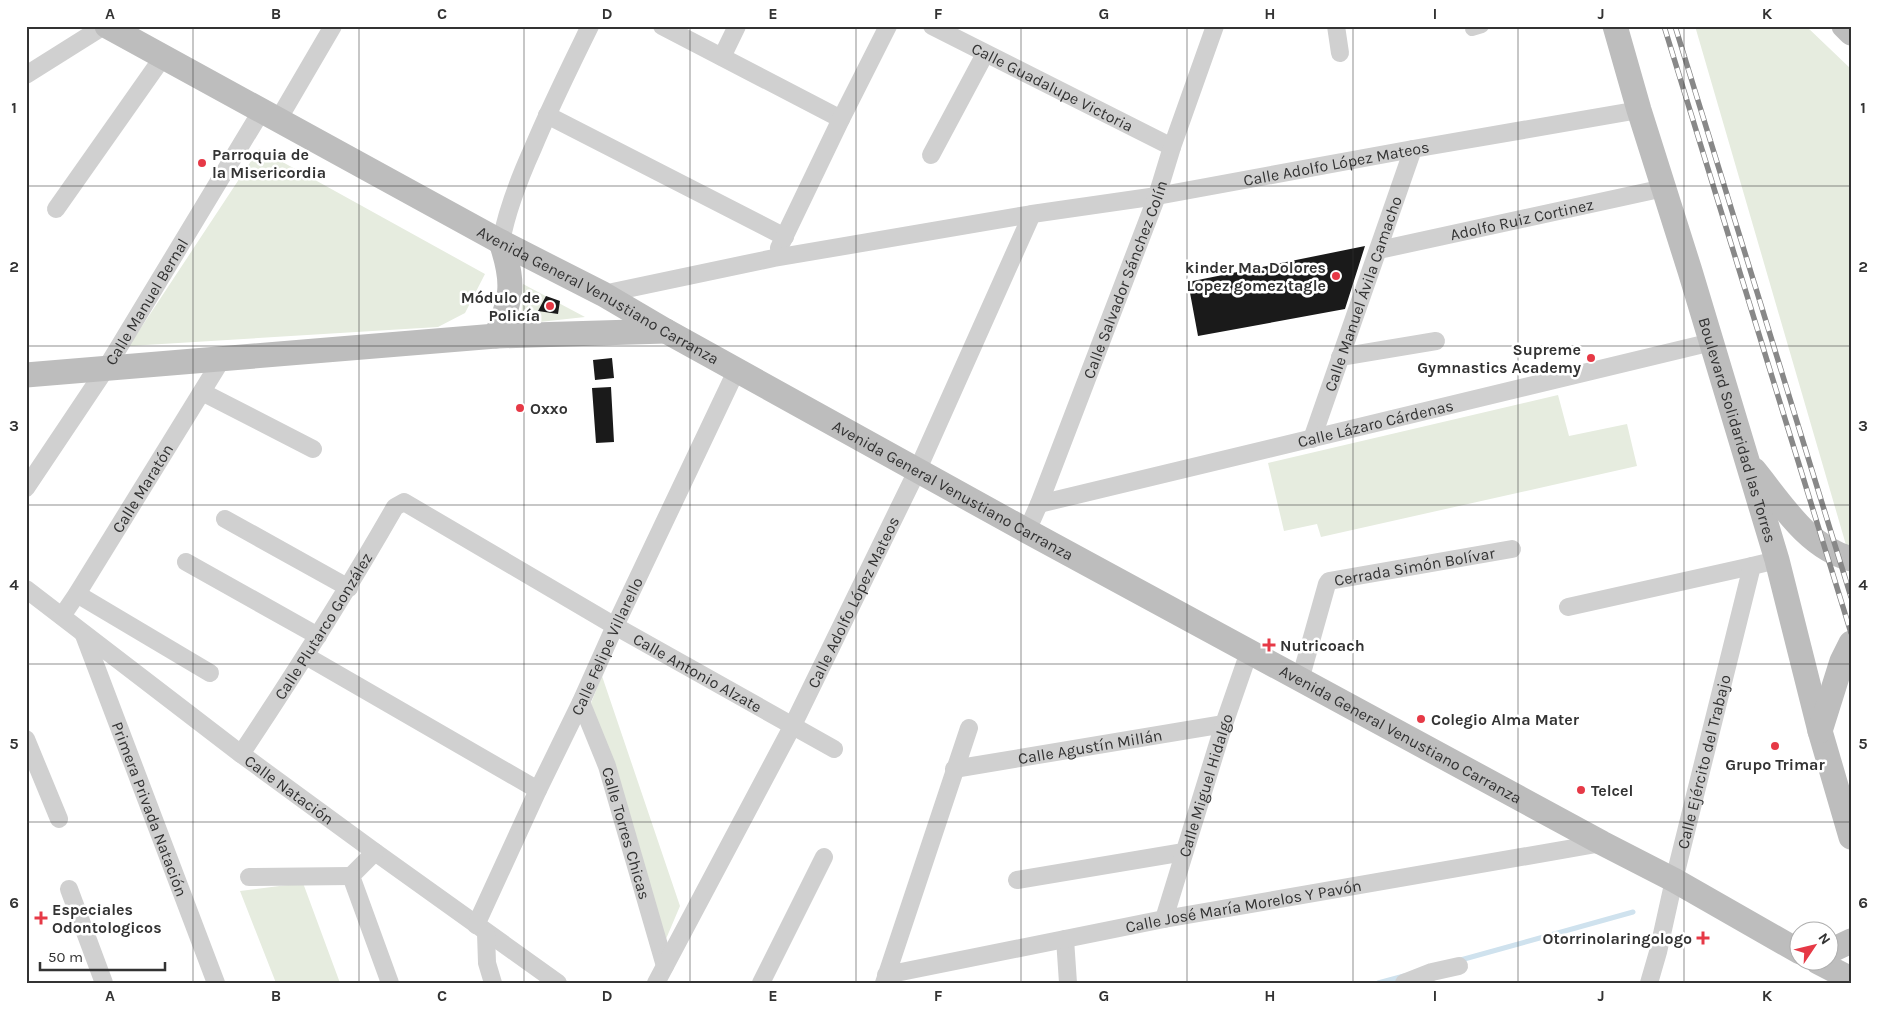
<svg xmlns="http://www.w3.org/2000/svg" width="1877" height="1009" font-family="Karla,sans-serif">
  <style>
    .green { fill: #e6ecdf }
    .lines { fill: none; stroke-linecap: round; stroke-linejoin: round }
    .stream { stroke: #cfe2ee; stroke-width: 5 }
    .building { fill: #1a1a1a }
    .pedestrian { stroke: #d0d0d0; stroke-width: 14 }
    .minor { stroke: #d0d0d0; stroke-width: 18 }
    .secondary { stroke: #bdbdbd; stroke-width: 25 }
    .rail-casing { stroke: #888; stroke-width: 5.5 }
    .rail { stroke: #fff; stroke-width: 4; stroke-dasharray: 11; stroke-linecap: butt }
    .grid { fill: none; stroke: #333; stroke-width: 1; stroke-opacity: 0.55 }
    .poi-dot { fill: #e63946; stroke: #fff; stroke-width: 2 }
    .labels { text-anchor: middle; dominant-baseline: central; stroke-width: 5; stroke-linejoin: round; paint-order: stroke }
    .street-label { font-size: 16px; fill: #333; stroke: #fff }
    .poi-label { font-size: 16px; font-weight: bold; fill: #333; stroke: #fff; text-anchor: start }
    .neatline { fill: none; stroke: #333; stroke-width: 2 }
    .grid-label { font-size: 16px; text-anchor: middle; font-weight: bold; fill: #333 }
  </style>
  <rect width="100%" height="100%" fill="#fff"/>
  <path class="green" d="M1695 26H1806L1851 69V545H1846Z
    M259 149 485 274 465 313 438 327 129 346Z
    M523 284 585 317 521 324Z
    M1558 395 1569 436 1627 424 1637 466 1321 537 1317 524 1284 531 1268 463Z
    M602 676 680 906 666 939 591 703Z
    M303 883 340 983H276L240 891Z"/>
  <g class="lines">
    <path class="stream" d="M1457 961 1633 912
      M1378 983 1404 976"/>
  </g>
  <path class="building" d="M1365 246 1345 309 1198 336 1188 282Z
    M546 296 560 301 558 314 538 311Z
    M612 358 614 378 595 380 593 360Z
    M611 387 614 442 596 443 592 388Z"/>
  <g class="lines">
    <path class="pedestrian" d="M1472 29 1482 26"/>
    <g class="minor">
      <path d="M662 26 841 119"/>
      <path id="s1" d="M932 26 1172 147"/>
      <path d="M1336 26 1340 53"/>
      <path d="M722 57 737 26"/>
      <path d="M26 75 104 26"/>
      <path d="M547 115 785 237"/>
      <path d="M278 120 333 26"/>
      <path d="M931 155 985 54"/>
      <path d="M56 209 163 57"/>
      <path d="M501 242C507 209 519 179 533 148 550 107 570 67 590 26"/>
      <path d="M779 248 841 119 888 26"/>
      <path id="s2" d="M1379 250 1664 188"/>
      <path id="s3" d="M603 294 774 258 1032 214 1157 196 1413 149 1639 110"/>
      <path d="M1340 357 1436 341"/>
      <path d="M202 392 313 449"/>
      <path id="s4" d="M1312 439 1413 149"/>
      <path id="s5" d="M26 488 105 370 262 110"/>
      <path id="s6" d="M1039 504 1712 342"/>
      <path d="M225 519 349 588"/>
      <path id="s7" d="M1027 531 1039 504 1157 196 1172 147 1215 26"/>
      <path d="M186 562 318 636"/>
      <path id="s8" d="M26 589 241 754 375 852 558 983"/>
      <path d="M77 594 210 673"/>
      <path d="M1568 607 1752 566"/>
      <path id="s9" d="M62 616 77 594 222 359"/>
      <path id="s10" d="M84 635 216 983"/>
      <path d="M306 656 538 790"/>
      <path id="s11" d="M1300 680 1327 584 1329 581 1512 549"/>
      <path id="s12" d="M581 702 607 766 665 966"/>
      <path d="M26 739 59 819"/>
      <path id="s13" d="M241 754C295 673 347 591 395 507L404 502 615 626 834 749"/>
      <path id="s14" d="M954 769 1224 724"/>
      <path d="M375 852 351 876 390 983"/>
      <path d="M249 877 351 876"/>
      <path d="M1017 880 1184 852"/>
      <path d="M69 889 104 983"/>
      <path id="s15" d="M1164 919 1224 724 1249 652"/>
      <path id="s16" d="M476 925 538 790 581 702 615 626 737 369"/>
      <path d="M486 933 487 963 493 983"/>
      <path d="M1065 939 1068 983"/>
      <path id="s17" d="M886 975 1164 919 1602 843"/>
      <path id="s18" d="M656 983 793 725 918 469 1032 214"/>
      <path d="M761 983 824 857"/>
      <path d="M884 983 969 728"/>
      <path d="M1404 983 1432 972 1459 966"/>
      <path id="s19" d="M1649 983 1658 952 1674 880 1752 566 1777 560"/>
    </g>
    <g class="secondary">
      <path id="s20" d="M107 26 501 242 603 294 666 331 1027 531 1602 843 1674 880 1800 952"/>
      <path id="s21" d="M1615 26 1639 110 1690 271 1777 560 1820 731 1851 837"/>
      <path d="M1844 26 1851 33"/>
      <path d="M496 336C512 298 515 283 501 242"/>
      <path d="M26 375 496 336 666 331"/>
      <path d="M1754 470C1781 503 1807 547 1851 559"/>
      <path d="M1820 731 1842 661 1851 643"/>
      <path d="M1830 951 1851 941"/>
      <path d="M1818 962 1851 979"/>
    </g>
    <g class="rail-casing">
      <path id="rail" d="M1664 26 1851 633
        M1675 26 1851 597"/>
    </g>
    <use href="#rail" class="rail"/>
  </g>
  <path class="grid" d="M193 26V983M359 26V983M524 26V983M690 26V983M856 26V983M1021 26V983M1187 26V983M1353 26V983M1518 26V983M1684 26V983M26 186H1851M26 346H1851M26 505H1851M26 664H1851M26 822H1851"/>
  <g class="poi-dot">
    <circle cx="202" cy="163" r="5"/>
    <circle cx="1336" cy="276" r="5"/>
    <circle cx="550" cy="306" r="5"/>
    <circle cx="1591" cy="358" r="5"/>
    <circle cx="520" cy="408" r="5"/>
    <path d="M1266.5 637.5h5v5h5v5h-5v5h-5v-5h-5v-5h5z"/>
    <circle cx="1421" cy="719" r="5"/>
    <circle cx="1775" cy="746" r="5"/>
    <circle cx="1581" cy="790" r="5"/>
    <path d="M38.5 910.5h5v5h5v5h-5v5h-5v-5h-5v-5h5z"/>
    <path d="M1700.5 930.5h5v5h5v5h-5v5h-5v-5h-5v-5h5z"/>
  </g>
  <g class="labels">
    <g class="street-label">
      <text stroke="none"><textPath href="#s1" startOffset="135">Calle Guadalupe Victoria</textPath></text>
      <text stroke="none"><textPath href="#s3" startOffset="745">Calle Adolfo López Mateos</textPath></text>
      <text stroke="none"><textPath href="#s2" startOffset="146">Adolfo Ruiz Cortinez</textPath></text>
      <text stroke="none"><textPath href="#s7" startOffset="270">Calle Salvador Sánchez Colín</textPath></text>
      <text stroke="none"><textPath href="#s20" startOffset="560">Avenida General Venustiano Carranza</textPath></text>
      <text stroke="none"><textPath href="#s4" startOffset="154">Calle Manuel Ávila Camacho</textPath></text>
      <text stroke="none"><textPath href="#s5" startOffset="222">Calle Manuel Bernal</textPath></text>
      <text stroke="none"><textPath href="#s6" startOffset="346">Calle Lázaro Cárdenas</textPath></text>
      <text stroke="none"><textPath href="#s21" startOffset="422">Boulevard Solidaridad las Torres</textPath></text>
      <text stroke="none"><textPath href="#s9" startOffset="151">Calle Maratón</textPath></text>
      <text stroke="none"><textPath href="#s20" startOffset="965">Avenida General Venustiano Carranza</textPath></text>
      <text stroke="none"><textPath href="#s11" startOffset="190">Cerrada Simón Bolívar</textPath></text>
      <text stroke="none"><textPath href="#s18" startOffset="429">Calle Adolfo López Mateos</textPath></text>
      <text stroke="none"><textPath href="#s13" startOffset="152">Calle Plutarco González</textPath></text>
      <text stroke="none"><textPath href="#s16" startOffset="308">Calle Felipe Villarello</textPath></text>
      <text stroke="none"><textPath href="#s13" startOffset="641">Calle Antonio Alzate</textPath></text>
      <text stroke="none"><textPath href="#s20" startOffset="1475">Avenida General Venustiano Carranza</textPath></text>
      <text stroke="none"><textPath href="#s14" startOffset="138">Calle Agustín Millán</textPath></text>
      <text stroke="none"><textPath href="#s19" startOffset="228">Calle Ejército del Trabajo</textPath></text>
      <text stroke="none"><textPath href="#s15" startOffset="140">Calle Miguel Hidalgo</textPath></text>
      <text stroke="none"><textPath href="#s8" startOffset="331">Calle Natación</textPath></text>
      <text stroke="none"><textPath href="#s10" startOffset="186">Primera Privada Natación</textPath></text>
      <text stroke="none"><textPath href="#s12" startOffset="139">Calle Torres Chicas</textPath></text>
      <text stroke="none"><textPath href="#s17" startOffset="364">Calle José María Morelos Y Pavón</textPath></text>
    </g>
    <g class="poi-label">
      <text x="212" y="154">Parroquia de<tspan x="212" dy="18">la Misericordia</tspan></text>
      <text x="1326" y="267" text-anchor="end">kinder Ma. Dolores<tspan x="1326" dy="18">Lopez gomez tagle</tspan></text>
      <text x="540" y="297" text-anchor="end">Módulo de<tspan x="540" dy="18">Policía</tspan></text>
      <text x="1581" y="349" text-anchor="end">Supreme<tspan x="1581" dy="18">Gymnastics Academy</tspan></text>
      <text x="530" y="408">Oxxo</text>
      <text x="1280" y="645">Nutricoach</text>
      <text x="1431" y="719">Colegio Alma Mater</text>
      <text x="1775" y="764" text-anchor="middle">Grupo Trimar</text>
      <text x="1591" y="790">Telcel</text>
      <text x="52" y="909">Especiales<tspan x="52" dy="18">Odontologicos</tspan></text>
      <text x="1692" y="938" text-anchor="end">Otorrinolaringologo</text>
    </g>
  </g>
  <rect width="1877" height="1009" fill="none" stroke="#ffffff" stroke-width="55"/>
  <g transform="translate(1814 946) rotate(55)"><circle r="24" fill="#ffffff" stroke="#adadad"/>
  <path d="M0-4L9 19L0 12L-9 19Z" fill="#e63946"/>
  <text y="-8" font-size="14" font-weight="bold" text-anchor="middle" fill="#333333">N</text>
  </g>
  <path d="M40 962v8h125v-8" fill="none" stroke="#333333" stroke-width="2.5"/>
  <text x="48" y="962" font-size="15" fill="#333333" stroke="#ffffff" stroke-width="4" paint-order="stroke">50 m</text>
  <rect x="28" y="28" width="1822" height="954" class="neatline"/>
  <g class="grid-label">
    <text x="110" y="19">A</text>
    <text x="276" y="19">B</text>
    <text x="442" y="19">C</text>
    <text x="607" y="19">D</text>
    <text x="773" y="19">E</text>
    <text x="938" y="19">F</text>
    <text x="1104" y="19">G</text>
    <text x="1270" y="19">H</text>
    <text x="1435" y="19">I</text>
    <text x="1601" y="19">J</text>
    <text x="1767" y="19">K</text>
    <text x="14" y="113">1</text>
    <text x="1863" y="113">1</text>
    <text x="14" y="272">2</text>
    <text x="1863" y="272">2</text>
    <text x="14" y="431">3</text>
    <text x="1863" y="431">3</text>
    <text x="14" y="590">4</text>
    <text x="1863" y="590">4</text>
    <text x="14" y="749">5</text>
    <text x="1863" y="749">5</text>
    <text x="14" y="908">6</text>
    <text x="1863" y="908">6</text>
    <text x="110" y="1001">A</text>
    <text x="276" y="1001">B</text>
    <text x="442" y="1001">C</text>
    <text x="607" y="1001">D</text>
    <text x="773" y="1001">E</text>
    <text x="938" y="1001">F</text>
    <text x="1104" y="1001">G</text>
    <text x="1270" y="1001">H</text>
    <text x="1435" y="1001">I</text>
    <text x="1601" y="1001">J</text>
    <text x="1767" y="1001">K</text>
  </g>
</svg>
